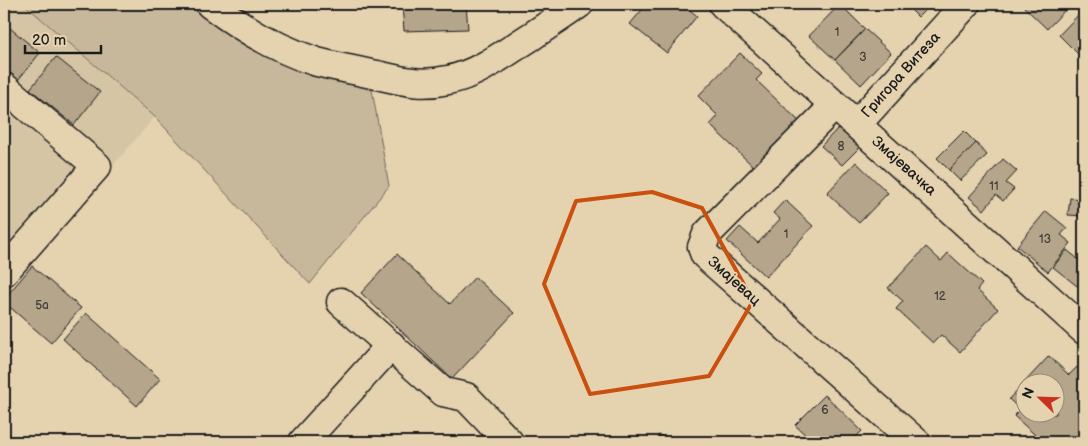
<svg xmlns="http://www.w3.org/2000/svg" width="1088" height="446" font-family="'Balsamiq Sans',sans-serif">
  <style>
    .built { fill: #d6c5a5 }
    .green { fill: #c8b89b; stroke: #726a5c }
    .building { fill: #b4a58b; stroke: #1c1c1c; fill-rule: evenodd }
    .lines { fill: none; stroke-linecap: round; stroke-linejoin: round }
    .minor-casing { stroke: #1c1c1c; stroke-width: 31 }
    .minor { stroke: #e5d3b0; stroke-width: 28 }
    .marked { fill: none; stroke: #c9500e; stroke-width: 4; stroke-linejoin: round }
    .labels { text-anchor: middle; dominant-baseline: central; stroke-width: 4; stroke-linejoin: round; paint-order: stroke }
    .number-label { font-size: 12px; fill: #423e38 }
    .street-label { font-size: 15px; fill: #1c1c1c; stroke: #e5d3b0 }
  </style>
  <rect width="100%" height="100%" fill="#e5d3b0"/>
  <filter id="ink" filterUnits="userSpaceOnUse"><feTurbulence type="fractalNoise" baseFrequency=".02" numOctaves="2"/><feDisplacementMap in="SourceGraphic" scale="10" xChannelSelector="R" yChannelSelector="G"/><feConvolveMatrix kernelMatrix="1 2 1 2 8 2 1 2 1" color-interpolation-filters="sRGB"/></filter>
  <g filter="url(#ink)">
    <path class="built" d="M4 4H24L155 117 4 291Z"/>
    <path class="green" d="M24 4H196L216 21 371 84 389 186 310 284 155 117Z"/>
    <path class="building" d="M402 4H466L468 29 404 31Z
      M647 4H683L697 16 667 53 630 24Z
      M840 4 865 29 835 60 809 36Z
      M905 4H931L918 17Z
      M1021 4H1069L1070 5 1047 29Z
      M1084 9V60L1059 35Z
      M4 23 40 53 18 80 4 68Z
      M865 29 891 53 861 85 835 60Z
      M740 53 762 74 756 80 801 123 756 169 710 125 718 116 698 96Z
      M56 57 100 92 74 125 30 89Z
      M839 127 860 147 842 165 821 146Z
      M964 131 976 143 949 170 937 158Z
      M976 143 987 155 960 181 949 170Z
      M1003 159 1017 171 1006 183 1014 189 1003 201 996 195 984 210 969 197Z
      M856 162 888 193 859 223 827 193Z
      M1070 198 1084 199V216L1068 215Z
      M785 200 813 226 766 277 727 241 740 227 758 243 780 219 773 213Z
      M1046 211 1067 228 1061 235 1071 243 1048 272 1017 246Z
      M926 247 941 261 948 253 982 284 977 290 998 309 960 352 941 335 933 343 896 309 903 301 888 288Z
      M1067 250 1084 264V278L1077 286 1053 267Z
      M397 254 450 304 475 277 514 313 452 379 361 293Z
      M32 266 81 308 51 343 4 302V299Z
      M86 313 160 379 137 406 63 339Z
      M1049 356 1069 375 1077 367 1084 374V442H1043L1014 416 1020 410 1009 399ZM1026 384H1056V414H1026Z
      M825 395 862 431 851 442H813L795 425Z
      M659 435 675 442H655Z"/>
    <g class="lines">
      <g class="minor-casing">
        <path id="minor" d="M210 4C242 28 279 50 317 62 337 67 357 71 377 75 403 81 421 86 448 80 479 74 506 52 532 36 548 25 564 15 579 4
          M723 4 1084 330
          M4 87 97 166 4 272
          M835 105 707 234 702 247 705 255 916 442
          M857 124 966 4
          M341 302 443 392 466 397 509 442
          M303 442 391 345"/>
      </g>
      <use href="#minor" class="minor"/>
    </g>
  </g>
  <path class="marked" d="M652 192 702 208 753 301 709 376 590 394 544 284 576 201Z"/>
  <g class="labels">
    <g class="number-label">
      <text x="837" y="32">1</text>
      <text x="863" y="57">3</text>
      <text x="841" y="146">8</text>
      <text x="994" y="186">11</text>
      <text x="786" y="234">1</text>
      <text x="1045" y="239">13</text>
      <text x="940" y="296">12</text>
      <text x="42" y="305">5a</text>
      <text x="825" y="410">6</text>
    </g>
    <g class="street-label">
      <text transform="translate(901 75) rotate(-48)">Григора Витеза</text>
      <text transform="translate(904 166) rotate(42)">Змајевачка</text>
      <text transform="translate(734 281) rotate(42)">Змајевац</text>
    </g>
  </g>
  <rect width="1088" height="446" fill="none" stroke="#e5d3b0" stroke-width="20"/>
  <rect x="10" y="10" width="1068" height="426" fill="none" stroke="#1c1c1c" stroke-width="2" filter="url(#ink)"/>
  <g transform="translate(1040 398) rotate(293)"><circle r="24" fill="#e5d3b0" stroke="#958a75"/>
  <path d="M0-4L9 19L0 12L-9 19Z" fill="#c8321e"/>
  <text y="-8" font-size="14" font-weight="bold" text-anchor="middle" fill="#1c1c1c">N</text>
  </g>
  <path d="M25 45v8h76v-8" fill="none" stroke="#1c1c1c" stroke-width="2.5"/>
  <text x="32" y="45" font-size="15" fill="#1c1c1c" stroke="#e5d3b0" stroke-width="4" paint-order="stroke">20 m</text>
</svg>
